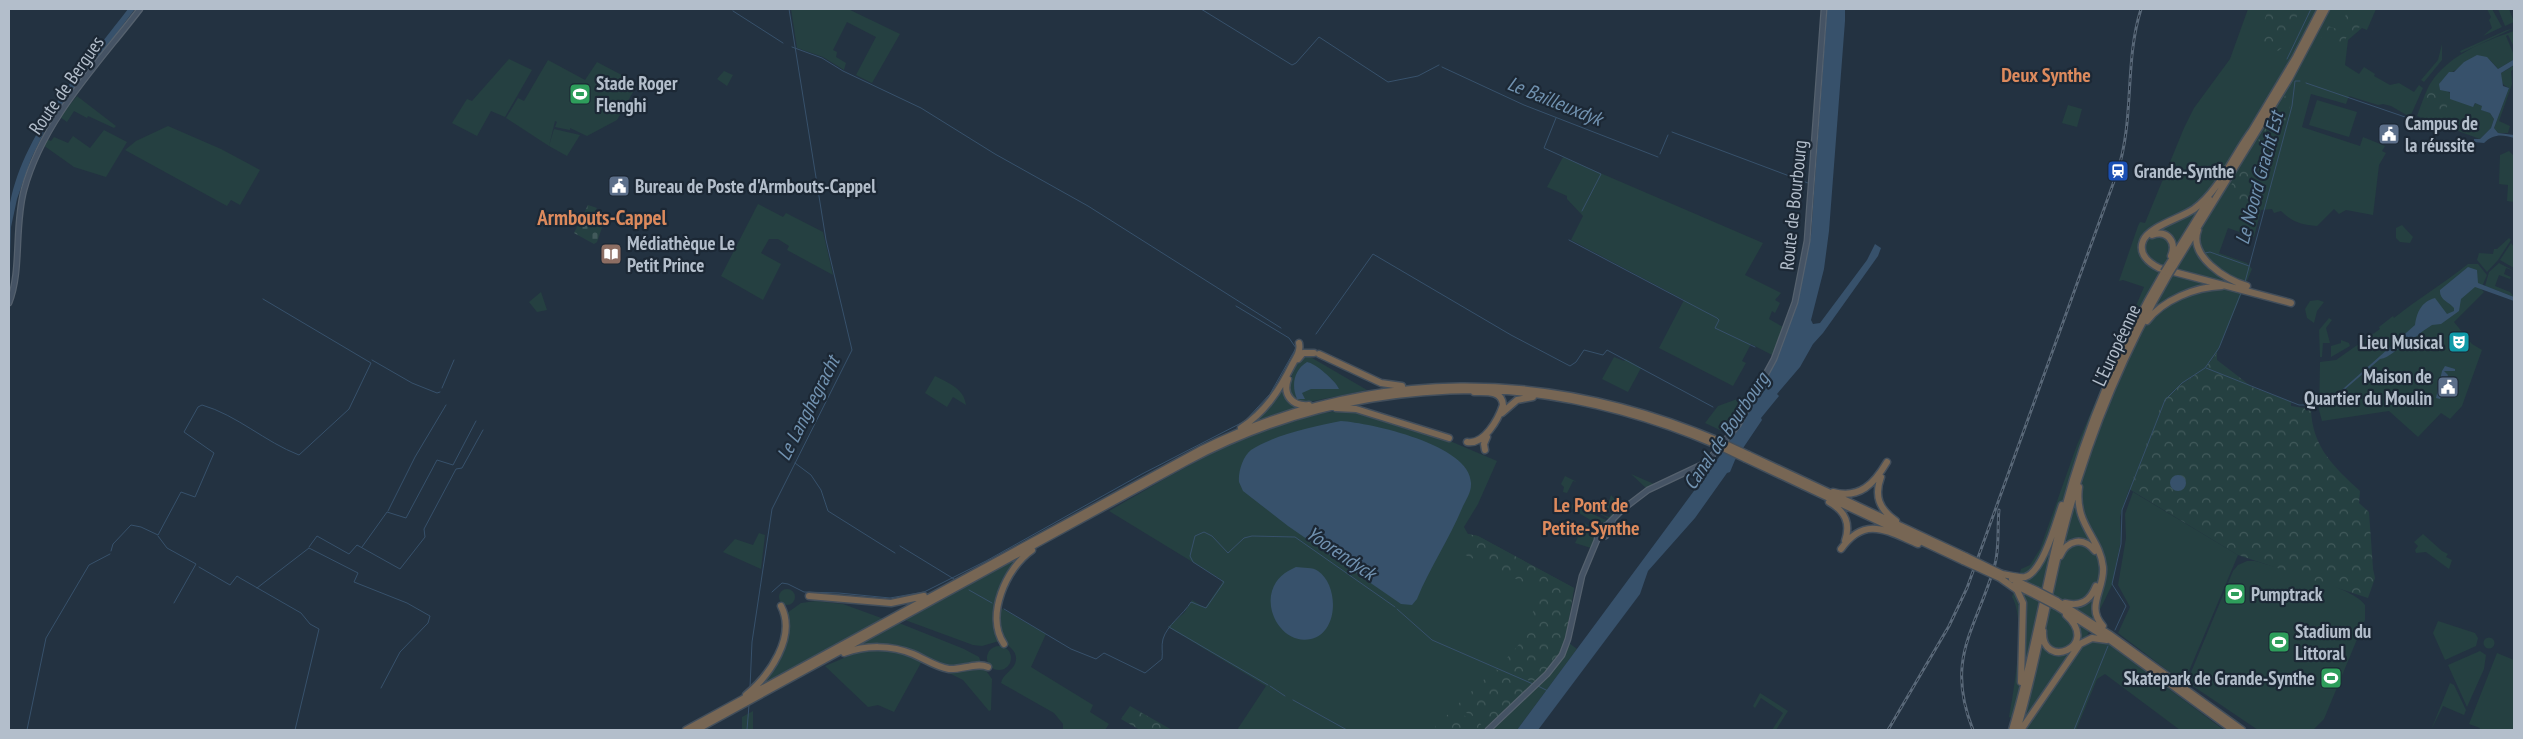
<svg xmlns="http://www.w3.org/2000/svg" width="2523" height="739" font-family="'PT Sans Narrow',sans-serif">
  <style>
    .green { fill: #254041 }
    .forest { fill: url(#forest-crowns) }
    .cemetery { fill: url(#cemetery-stones) }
    .water { fill: #37516b }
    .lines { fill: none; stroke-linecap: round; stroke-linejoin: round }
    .stream { stroke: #37516b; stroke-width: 1 }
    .secondary-casing { stroke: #55616e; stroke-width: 7 }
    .highway-casing { stroke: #424e5b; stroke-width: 9 }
    .secondary { stroke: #455364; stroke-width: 4.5 }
    .highway { stroke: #776654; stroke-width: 6 }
    .rail-casing { stroke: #596878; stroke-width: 3 }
    .rail { stroke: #1c2835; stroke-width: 1; stroke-dasharray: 4; stroke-linecap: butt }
    .highway-bridge-casing { stroke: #424e5b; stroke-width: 9; stroke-linecap: butt }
    .highway-bridge { stroke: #776654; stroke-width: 6 }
    .labels { text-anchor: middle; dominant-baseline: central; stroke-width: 4.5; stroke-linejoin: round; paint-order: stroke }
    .poi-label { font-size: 19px; font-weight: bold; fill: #b3becb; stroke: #1c2835; text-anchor: start }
    .street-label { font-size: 19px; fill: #b3becb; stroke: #1c2835 }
    .neighbourhood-label { font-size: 20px; font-weight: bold; fill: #dd8a5d; stroke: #1c2835 }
    .water-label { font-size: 20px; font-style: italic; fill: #7192b0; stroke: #1c2835 }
    .quarter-label { font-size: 21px; font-weight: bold; fill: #dd8a5d; stroke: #1c2835 }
  </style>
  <defs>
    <pattern id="forest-crowns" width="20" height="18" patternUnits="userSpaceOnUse" patternTransform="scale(1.25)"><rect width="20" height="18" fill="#254041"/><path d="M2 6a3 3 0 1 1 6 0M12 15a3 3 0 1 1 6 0" fill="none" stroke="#425a5b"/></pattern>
    <pattern id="cemetery-stones" width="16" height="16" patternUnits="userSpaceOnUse" patternTransform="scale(1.25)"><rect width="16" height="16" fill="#254041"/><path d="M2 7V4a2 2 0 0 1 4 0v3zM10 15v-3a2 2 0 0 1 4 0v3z" fill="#425a5b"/></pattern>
  </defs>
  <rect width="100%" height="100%" fill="#233241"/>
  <path class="green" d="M791 9H848L900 34 872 83 856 75 876 37 847 22 833 50 837 52 836 57 846 63 844 70 823 57 797 48Z
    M2248 9H2376L2367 30 2362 28 2348 40 2345 65 2359 74 2364 67 2375 74 2374 76 2390 85 2399 83 2414 92 2419 85 2423 88 2410 117 2391 106 2383 104 2378 105 2349 96 2346 104 2311 94 2302 127 2360 146 2363 137 2385 146 2382 151 2386 153 2379 165 2373 215 2346 210 2339 214 2334 209 2317 226C2302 225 2292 222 2281 211L2274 213 2272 209 2261 210 2254 237 2228 228 2219 253 2247 263 2252 269 2217 353 2205 368 2170 393 2129 489 2120 517 2121 540 2112 585 2082 646C2091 640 2100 639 2110 645L2224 730H2180L2105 674 2097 679 2076 730H2026L2027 726 2009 717C2014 690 2026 619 2012 597L2021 569 2030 565 2040 549 2077 445 2144 287 2123 280 2119 281 2138 226 2140 222 2145 223 2184 128 2194 108 2230 59Z
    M2487 9H2492L2502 27 2483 36 2492 28 2489 20 2491 17Z
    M2498 9H2509L2514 22 2505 26Z
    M2512 29 2461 53 2460 51 2507 30Z
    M2514 31V47L2508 35 2506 36 2514 55 2513 60 2498 69 2490 60 2464 62 2461 67 2452 72 2448 92 2474 106 2475 103 2482 106V110L2490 113 2494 119 2491 128 2480 139 2417 116C2421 105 2425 93 2430 84 2448 55 2485 41 2514 31Z
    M2442 44V60L2424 82 2421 80 2438 60Z
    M509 59 532 70 505 117 491 111 477 136 452 123 467 99 472 101Z
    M548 60 585 80 597 62 635 82 636 87 617 120 587 136 570 128V130L555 127 557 122 553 120 555 121 549 146 506 118 518 98 524 101Z
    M2513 66 2514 69 2511 71 2512 84 2499 121 2510 126 2508 133H2498L2494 128 2509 88C2501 84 2501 82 2501 73Z
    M724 71 733 75 727 86 717 79Z
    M77 96 116 126 114 128 88 116 87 118 74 111 67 122 60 117Z
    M2317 100 2357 112 2349 137 2309 125Z
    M2068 105 2082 109 2077 127 2062 123Z
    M168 126 221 149 260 170 240 205 231 200 227 206 125 150 136 141Z
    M554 129 580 135 567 156 549 146Z
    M104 130 127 142 106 177 74 167 43 145 46 139 51 141 54 137 68 143 73 136 90 148Z
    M2509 151 2514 156V202L2507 201 2508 185 2499 184 2500 155Z
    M1563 157 1763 243 1745 275 1781 293 1775 300 1780 303 1775 313 1772 311 1769 319 1783 327 1772 355 1751 344 1742 361 1746 363 1733 386 1659 348 1684 300 1571 240 1583 216 1567 199V196L1547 187Z
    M758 204 783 217 786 213 823 232 833 275 787 250 789 246 778 239H769L761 253 781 264 763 300 721 276Z
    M2402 225 2413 237 2410 243 2400 242 2396 238V228Z
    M2509 238 2511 240 2498 260 2487 272 2477 260 2479 253 2493 254 2494 249H2497Z
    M2511 243 2514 247V268L2500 260Z
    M2499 263 2514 271 2506 268 2504 274 2511 277 2510 279 2499 275 2495 286 2510 292 2514 297 2485 286 2489 272Z
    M2468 264H2478L2487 275 2481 289 2484 292 2454 322 2472 344 2482 350 2462 406 2450 419 2441 413 2418 437 2389 411 2322 421 2319 410 2320 362 2336 360 2380 329 2379 327 2393 316 2394 318C2419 298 2444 283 2468 264Z
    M541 292 547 310 537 312 529 302Z
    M2318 300 2324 302 2317 311 2314 323 2307 318 2305 309 2310 301Z
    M2329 318 2332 320 2326 328 2330 343H2323L2322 357H2320L2319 330Z
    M2341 340 2349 343 2350 346 2331 357V346L2341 343Z
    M1307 355 1367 390 1304 403 1293 398 1289 393C1289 380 1295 361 1307 355Z
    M1614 357 1624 361 1626 359 1641 368 1628 392 1602 379Z
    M935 376C948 383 964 388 966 405L953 397 947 407 925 393Z
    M1284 385 1299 407 1252 423Z
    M1751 394 1730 433H1726L1705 423 1718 406Z
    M1340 411 1353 412 1450 441 1497 461 1478 504 1464 527 1468 534 1478 536 1574 588 1565 640 1577 649 1517 730H1237L1266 686 1168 627 1184 613 1192 600 1205 608 1222 583V580L1109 511C1169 477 1225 441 1292 422 1307 417 1324 412 1340 411Z
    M1631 474 1654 484 1646 488Z
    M1565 476 1577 482 1573 481 1567 493 1563 492 1564 487 1561 484Z
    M2133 492 2238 555 2184 683 2118 633 2130 607 2118 585 2126 538 2125 514Z
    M1611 495 1622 507 1609 519 1596 512 1609 517 1612 513 1606 510Z
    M1565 501 1608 521 1597 524 1564 504Z
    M1585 523 1594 530 1595 540 1591 548 1575 543Z
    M759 533 765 535 761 569 723 552 735 539 753 545Z
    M2423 534 2442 551 2448 554 2446 557 2452 560 2449 569 2426 552 2416 553 2415 550 2418 546 2414 542Z
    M1022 555 1002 586 997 631 999 641 982 646 973 645 905 620Z
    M2247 561H2255C2278 568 2354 587 2365 605V620L2324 719 2313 730H2258L2187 682 2233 571 2238 565Z
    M779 597a8 8 0 1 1 16 0a8 8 0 1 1-16 0Z
    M816 601 843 604 884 619 758 688C776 664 788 645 787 613L801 603Z
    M1001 608 1046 634 1031 667 1093 705 1090 712 1109 724 1105 730H1063V724L1054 713 1001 683C1003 673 1015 670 1016 660 1017 650 1008 647 1004 640 999 631 1000 618 1001 608Z
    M2438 621 2475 633 2478 638 2476 646 2445 660 2433 633Z
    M899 623 964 649 979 657 981 663 953 668 936 663 912 651 855 647Z
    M2483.5 643a5.5 5.5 0 1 1 11 0a5.5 5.5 0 1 1-11 0Z
    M987 658a12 12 0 1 1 24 0a12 12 0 1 1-24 0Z
    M879 649 899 653 922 661 894 712 878 705 868 707 825 666 858 652Z
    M2480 651 2486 655 2484 669 2467 707 2448 665Z
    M2497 653 2514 660V728L2513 730H2479L2480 728 2469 724Z
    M984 668 992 679 991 710 989 711 963 680 943 670Z
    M2450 683 2454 685 2466 710 2464 715 2443 706 2431 730Z
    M1760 693 1788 711 1776 730H1772L1783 713 1761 698 1755 708 1753 706Z
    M753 711V730H742V717Z"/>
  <path class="forest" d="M2268 9H2300L2284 46 2278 51 2258 42Z
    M2348 9H2362L2361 26 2346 38 2342 52 2340 49 2321 37V33L2328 26 2340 30Z
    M2292 84V99L2282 134 2279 138 2273 137 2264 153 2249 161 2248 165 2256 192 2264 194 2259 209 2224 197Z
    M2435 86 2438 89 2436 96 2439 101 2444 102V96L2449 95V102L2445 111H2436L2425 98 2430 87Z
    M2217 353V360L2252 387 2291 402V406L2311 409C2312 447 2334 467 2360 491L2359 503 2369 512 2373 569 2375 578 2368 598 2238 555 2129 489 2163 401 2170 393 2205 368Z
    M1468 534 1478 536 1574 588C1569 617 1565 669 1532 682L1499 666C1528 637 1529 633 1537 592L1535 588 1459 552Z
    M1495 669 1530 685 1496 720H1481L1455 707Z
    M1130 706 1172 730H1140L1121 719Z
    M1453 710 1481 724 1482 730H1431L1436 729 1435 726Z"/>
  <path class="cemetery" d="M588 205 597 208 588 224 592 226 600 210 606 216 597 242 594 244 574 233Z"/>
  <path class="water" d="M128 9H135L48 124 31 159 17 199 11 227 9 290C9 264 6 236 9 210 20 135 84 67 128 9Z
    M1827 9H1845V21L1829 231 1824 269 1811 320 1813 324 1820 323 1867 260 1875 244 1881 248 1878 256 1823 333 1813 344 1800 367 1777 394 1779 396 1761 418 1762 420 1735 460 1730 472 1727 473 1695 518 1648 571 1640 594 1538 730H1517L1722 453 1758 396 1778 354 1797 301 1811 235Z
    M2477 55 2487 57 2498 69 2513 60 2514 56V65L2501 73 2503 86 2509 88 2494 128 2498 133 2514 135V138C2502 134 2493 134 2484 143L2474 142V139H2480L2491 128 2494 119 2490 113 2481 110 2482 106 2475 103 2473 107 2450 99V92L2440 90 2439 84 2449 72H2454L2464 62Z
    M2468 267 2477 270 2478 283 2514 297V301L2475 287 2461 299 2459 311 2441 324 2432 325 2423 331 2404 347C2394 349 2390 358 2380 359L2336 397 2332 405H2322L2325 397 2329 394 2335 396 2415 325C2417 312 2421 302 2435 298L2447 314 2454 311V308C2449 302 2439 300 2440 290Z
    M1307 362C1315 363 1336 381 1339 389H1311L1302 393 1305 399H1297C1291 385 1294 370 1307 362Z
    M2445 366 2455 369V371H2444L2448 375 2445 385 2441 384 2440 389 2443 391 2440 399 2436 398 2442 371Z
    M1341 421C1370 423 1474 445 1471 485 1471 492 1466 500 1463 506 1450 538 1430 567 1417 599L1412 605 1401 604 1288 526 1243 491 1239 482C1238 472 1243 456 1251 450 1273 435 1316 426 1341 421Z
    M2170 483a8 8 0 1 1 16 0a8 8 0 1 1-16 0Z
    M1296 567C1303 568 1313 567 1318 571 1339 585 1339 633 1311 639 1285 645 1265 614 1272 591 1276 578 1285 572 1296 567Z"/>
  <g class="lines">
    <path class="stream" d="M1201 9 1292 65 1296 63 1319 37 1388 82 1418 76 1439 65
      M733 11 783 43
      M792 47 822 58 843 71 921 108 995 154 1088 206 1281 328
      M2287 59 2311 9
      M1442 67 1524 105 1658 157
      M2306 83 2408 118
      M1556 118 1544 148 1601 174 1582 211
      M1672 132 1808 183
      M1660 154 1668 135
      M1569 240 1717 318 1719 320 1715 328 1755 347
      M2205 253 2210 252 2249 266
      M2245 282 2292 106 2295 81H2300
      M1316 334 1373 254 1511 335 1570 366 1576 362 1584 350 1603 355 1607 350 1713 407
      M372 360 412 383 437 393 440 392
      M2206 368 2299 405H2310
      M442 388 454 360
      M795 463 811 475 821 490 828 511 895 553
      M388 511 415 457 446 405
      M158 536 167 548 196 564 174 603
      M900 546 954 579
      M309 547 317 536 349 554 357 545 400 569 425 537 424 529 456 469 462 468 483 430
      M362 547 387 512 406 518 437 460 453 465 476 421
      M111 551 113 544 131 525 141 527 158 535 181 492 195 497 214 453 184 432 198 407 202 405C237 415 265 442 299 455L349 409 371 363 263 299
      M199 567 230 585 237 576 240 578 301 613 310 624 319 629 295 730
      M257 588 309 548 358 573 354 582 407 603 430 616 428 623 400 652 381 688
      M969 590 992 603
      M772 592 782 583 788 584 804 592 839 593 890 598 924 592 986 561 1142 474 1245 421 1270 394 1296 348 1289 338 1236 306
      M1004 609 1071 649 1096 659 1104 653 1145 673 1162 659C1163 652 1161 646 1163 639 1167 625 1183 615 1191 602L1206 608 1224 582 1193 562 1190 556 1195 536 1204 532 1212 536 1228 553 1244 538 1252 536 1295 537 1395 607
      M1397 609 1432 640 1533 684
      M1169 627 1268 685
      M2115 630 2126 606 2112 584 2121 544 2122 510 2165 400 2182 383 2205 368 2219 348 2241 293
      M1270 686 1285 696
      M1538 686 1548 691
      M750 688 752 642 772 509 852 350 826 240 789 9
      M1293 700 1347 730
      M27 730 46 638 89 565 110 554
      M747 730 749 705
      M2074 730 2108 646"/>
    <g class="secondary-casing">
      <path id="secondary" d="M9 303C22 270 14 227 24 190 43 120 97 65 140 9
        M1597 533 1601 537 1606 536 1613 522
        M1488 730 1547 674 1562 655 1568 639 1582 576 1597 540 1598 529 1607 525 1623 509 1648 490 1701 465 1711 457 1738 425 1774 359 1795 302 1807 241 1824 9"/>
    </g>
    <g class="highway-casing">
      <path id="highway" d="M2253 129C2234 154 2220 190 2194 209 2181 218 2148 227 2143 241 2138 254 2149 263 2159 268L2291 303
        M2251 132 2296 57 2321 9
        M2198 230C2188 256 2226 280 2247 286
        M2152 235C2167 229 2177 242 2171 256
        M2169 264 2209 199
        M2174 266 2289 79 2326 9
        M2147 321C2163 300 2195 287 2222 286
        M1319 354 1381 383 1402 386
        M1298 359 1303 353H1314
        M1288 379C1282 395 1293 407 1309 405
        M1494 390C1572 395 1645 414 1717 445
        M1336 408 1356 409 1449 438
        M1502 413 1517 400 1533 397
        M1241 428C1265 412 1279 391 1292 365 1296 358 1301 351 1299 343
        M1467 442C1484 445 1498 420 1503 405 1502 390 1486 392 1474 392
        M1485 450 1484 444 1487 437
        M1749 455 1965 556
        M1746 459 1963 561
        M1881 477C1874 496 1879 509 1896 521
        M2079 487C2074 525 2100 537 2103 567 2105 589 2085 607 2103 626
        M1833 492C1860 499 1874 484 1887 462
        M1829 502C1845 511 1851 523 1845 541
        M1841 549C1865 515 1887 531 1918 544
        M2060 556C2067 540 2083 536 2095 551
        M2002 574C2009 575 2018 578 2025 577 2043 572 2056 522 2062 505
        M2000 578 2017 590 2023 603 2021 682
        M2012 579 2036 590
        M2015 585 2035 595
        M809 596 891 603 924 596
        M2057 601 2109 634 2242 730
        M2065 603C2081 607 2090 601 2096 586
        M2056 606 2110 640 2233 730
        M2043 631C2041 671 2102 647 2066 615
        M1004 644C985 616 1006 568 1032 550
        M844 653C866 645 891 645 913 654 925 659 936 667 949 669 962 670 976 662 988 667
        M746 695C769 676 797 637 781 606
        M686 730 1202 449C1370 366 1549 368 1719 441
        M696 730 1186 462C1276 414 1375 390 1477 390
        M2012 730C2032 664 2043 595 2060 527 2082 438 2117 352 2164 272
        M2017 730C2037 665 2047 596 2064 530 2087 440 2122 355 2169 274
        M2021 730 2080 644 2092 638 2107 640"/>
    </g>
    <use href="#secondary" class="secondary"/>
    <use href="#highway" class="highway"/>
    <g class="rail-casing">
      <path id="rail" d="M1888 730 1949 626 1967 588 2117 173C2135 119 2124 63 2141 9
        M1973 730C1945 659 1975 631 1994 568 2000 549 1997 529 1999 510"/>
    </g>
    <use href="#rail" class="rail"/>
    <g class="highway-bridge-casing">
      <path id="highway-bridge" d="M2164 272 2169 264
        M2169 274 2174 266
        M1719 441 1749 455
        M1717 445 1746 459
        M1965 556 2002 574
        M1963 561 2000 578
        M2036 590 2057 601
        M2035 595 2056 606"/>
    </g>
    <use href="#highway-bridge" class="highway-bridge"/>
  </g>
  <defs>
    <g id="stadium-square" transform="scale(1.125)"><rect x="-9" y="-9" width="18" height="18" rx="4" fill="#2e9e5b" stroke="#1c2835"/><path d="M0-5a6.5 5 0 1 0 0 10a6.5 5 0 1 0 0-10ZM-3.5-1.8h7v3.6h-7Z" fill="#fff"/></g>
    <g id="civic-square" transform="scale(1.125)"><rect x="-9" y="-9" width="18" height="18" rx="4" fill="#5c6f8a" stroke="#1c2835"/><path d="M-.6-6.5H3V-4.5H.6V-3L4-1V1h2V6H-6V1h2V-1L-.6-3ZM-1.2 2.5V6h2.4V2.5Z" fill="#fff"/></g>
    <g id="station-square" transform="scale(1.125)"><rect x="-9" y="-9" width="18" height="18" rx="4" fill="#1a4fb4" stroke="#1c2835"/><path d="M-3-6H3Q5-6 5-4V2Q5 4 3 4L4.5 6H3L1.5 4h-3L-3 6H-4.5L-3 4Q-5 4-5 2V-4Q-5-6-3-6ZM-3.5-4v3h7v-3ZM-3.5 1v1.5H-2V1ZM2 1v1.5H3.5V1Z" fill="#fff"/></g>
    <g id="library-square" transform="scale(1.125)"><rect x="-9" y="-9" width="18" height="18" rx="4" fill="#8d6e63" stroke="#1c2835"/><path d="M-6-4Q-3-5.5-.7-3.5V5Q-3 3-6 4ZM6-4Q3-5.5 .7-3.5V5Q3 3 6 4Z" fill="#fff"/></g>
    <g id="theatre-square" transform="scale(1.125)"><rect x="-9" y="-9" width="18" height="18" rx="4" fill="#0f9aa8" stroke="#1c2835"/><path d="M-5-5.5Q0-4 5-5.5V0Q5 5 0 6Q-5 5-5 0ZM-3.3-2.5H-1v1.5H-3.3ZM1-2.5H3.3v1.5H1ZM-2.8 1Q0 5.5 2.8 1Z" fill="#fff"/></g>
  </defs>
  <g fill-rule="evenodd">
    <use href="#stadium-square" x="580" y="94"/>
    <use href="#civic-square" x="2389" y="134"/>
    <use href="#station-square" x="2118" y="171"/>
    <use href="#civic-square" x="619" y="186"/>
    <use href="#library-square" x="611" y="254"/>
    <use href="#theatre-square" x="2459" y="342"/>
    <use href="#civic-square" x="2448" y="387"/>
    <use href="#stadium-square" x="2235" y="594"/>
    <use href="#stadium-square" x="2279" y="642"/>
    <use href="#stadium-square" x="2331" y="678"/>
  </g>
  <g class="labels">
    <g class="poi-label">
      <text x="596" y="83">Stade Roger<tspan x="596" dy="22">Flenghi</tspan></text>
      <text x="2405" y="123">Campus de<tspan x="2405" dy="22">la réussite</tspan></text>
      <text x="2134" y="171">Grande-Synthe</text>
      <text x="635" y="186">Bureau de Poste d'Armbouts-Cappel</text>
      <text x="627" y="243">Médiathèque Le<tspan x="627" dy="22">Petit Prince</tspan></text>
      <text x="2443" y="342" text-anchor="end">Lieu Musical</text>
      <text x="2432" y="376" text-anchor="end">Maison de<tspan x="2432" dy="22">Quartier du Moulin</tspan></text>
      <text x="2251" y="594">Pumptrack</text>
      <text x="2295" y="631">Stadium du<tspan x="2295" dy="22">Littoral</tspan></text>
      <text x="2315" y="678" text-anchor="end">Skatepark de Grande-Synthe</text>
    </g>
    <g class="street-label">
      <text transform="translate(66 85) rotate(-55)">Route de Bergues</text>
      <text transform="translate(1793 205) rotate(-84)">Route de Bourbourg</text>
      <text transform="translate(2116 345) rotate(-65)">L'Européenne</text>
    </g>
    <g class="neighbourhood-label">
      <text x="2046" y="75">Deux Synthe</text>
      <text x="1591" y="505">Le Pont de<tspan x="1591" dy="23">Petite-Synthe</tspan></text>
    </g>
    <g class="water-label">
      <text transform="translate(1555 101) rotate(22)">Le Bailleuxdyk</text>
      <text transform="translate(2259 178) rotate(-75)">Le Noord Gracht Est</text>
      <text transform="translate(808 408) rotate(-63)">Le Langhegracht</text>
      <text transform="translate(1726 431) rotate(-56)">Canal de Bourbourg</text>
      <text transform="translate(1341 553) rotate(34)">Yoorendyck</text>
    </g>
    <g class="quarter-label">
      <text x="602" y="217">Armbouts-Cappel</text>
    </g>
  </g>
  <rect width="2523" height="739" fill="none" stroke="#b3becb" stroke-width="20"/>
</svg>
